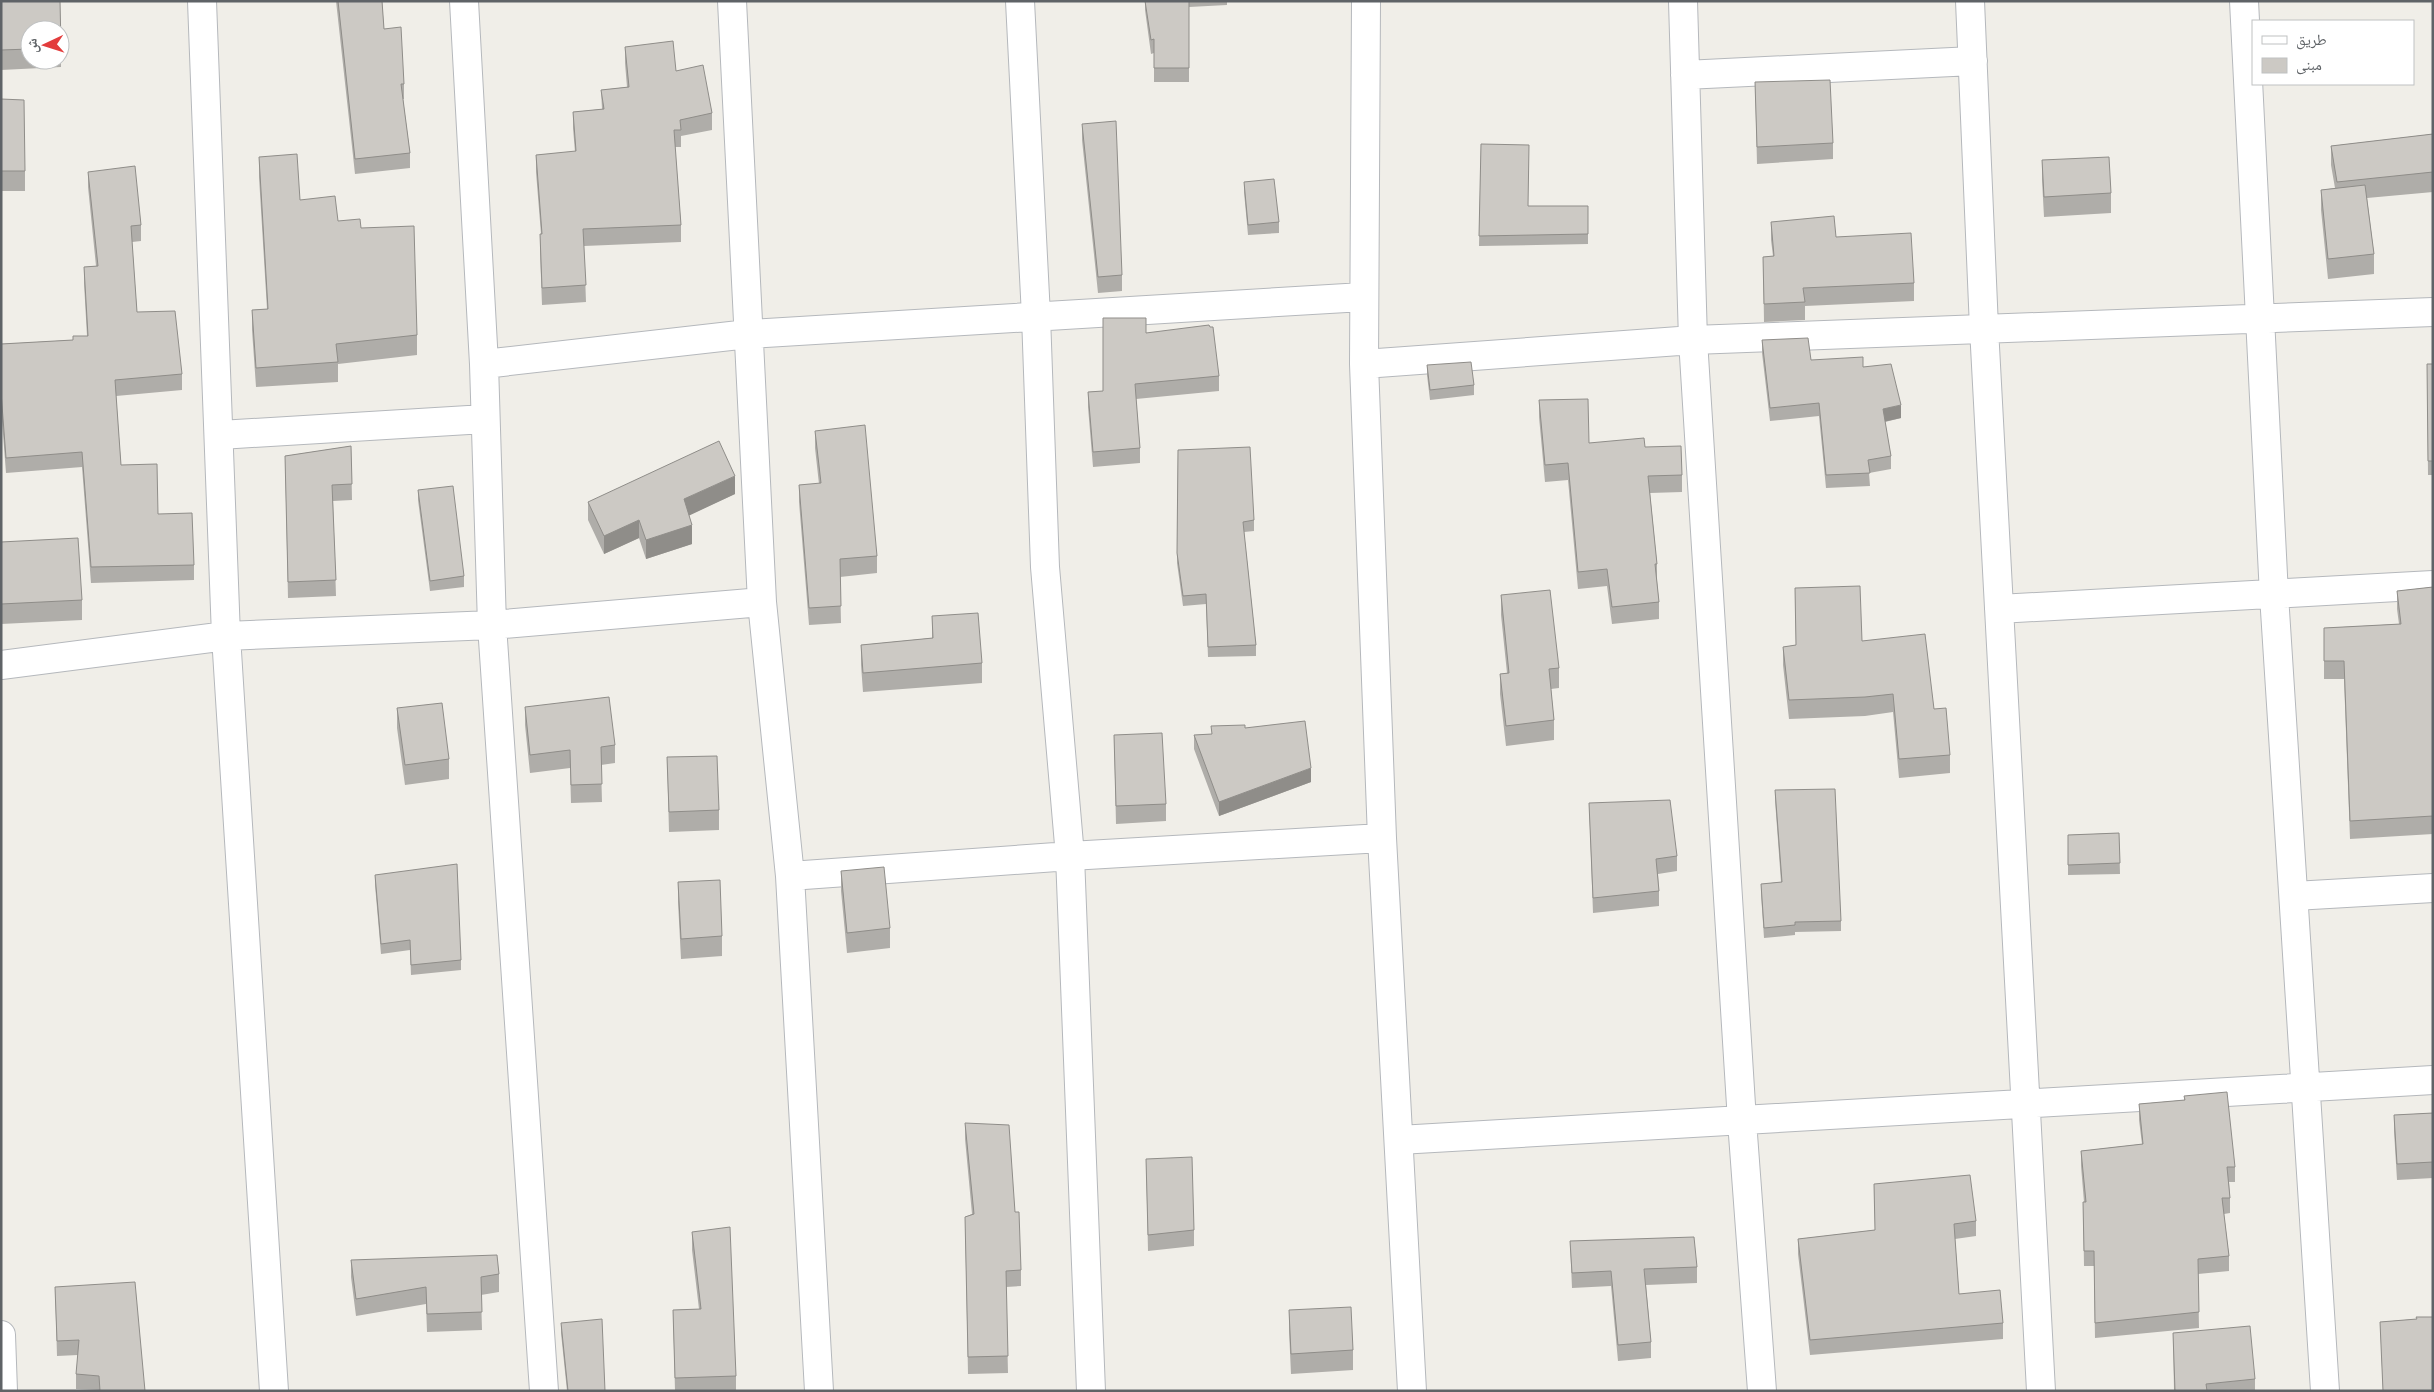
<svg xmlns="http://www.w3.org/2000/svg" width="2434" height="1392" font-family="'Fira Sans Condensed','Noto Naskh Arabic',sans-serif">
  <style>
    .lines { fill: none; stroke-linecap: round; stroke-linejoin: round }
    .minor-casing { stroke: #b5b8bc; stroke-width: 30 }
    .minor { stroke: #fff; stroke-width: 28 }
    .wall { fill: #afada9; fill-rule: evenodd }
    .shaded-wall { fill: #8f8d89 }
    .building { fill: #ccc9c4; stroke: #8f8d89 }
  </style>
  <rect width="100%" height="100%" fill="#f0eee8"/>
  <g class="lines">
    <g class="minor-casing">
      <path id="minor" d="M464 1 484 364 492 625 544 1391
        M732 1 762 602 790 876 819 1391
        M1020 1 1036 316 1045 567 1070 856 1091 1391
        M1366 1 1364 364 1382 838 1412 1391
        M1683 1 1693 340 1742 1121 1762 1391
        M1970 1 1984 328 2041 1391
        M2244 1 2274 595 2325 1391
        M1685 75 1973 61
        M484 364 748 334 1363 297
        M1364 364 1693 340 2433 312
        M220 435 485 419
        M1999 609 2433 585
        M1 665 226 636 202 1
        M790 876 1070 856 1382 838
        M2294 896 2433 888
        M1399 1140 2433 1080
        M1 1335 3 1391
        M274 1391 226 636 492 625 762 602"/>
    </g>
    <use href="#minor" class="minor"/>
  </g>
  <path class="wall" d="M1 1H60L61 67 1 70ZM30 30H60V60H30Z
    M336 1H382L384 29 404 84V99H403L410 153V168L355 174Z
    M1145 1H1227V5L1189 7V82H1154V53L1151 54 1145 10Z
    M625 47 676 71 712 113V130L681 136V147H675L681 225V242L584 246 586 302 542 305 540 251V234H541L536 172V155L575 152 573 128V112L602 109 601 90 627 87 625 63Z
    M1755 82 1833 143V159L1757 164Z
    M1 99 25 171V191H1Z
    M1082 124 1122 275V291L1098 293 1082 140Z
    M2433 134V192L2367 198 2374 254V274L2328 279 2321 210V190L2335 188 2331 165V146Z
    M1481 144 1528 206H1588V244L1479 246Z
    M259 157 300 200 338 221 361 228 417 335V355L338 364V382L256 387 252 330V310L267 309 259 177Z
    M2042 160 2111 193V213L2044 217 2042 180Z
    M88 172 141 225V241L132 242 137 312 182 374V390L116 396 121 465 158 514 194 565V580L91 583 82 467 6 473 1 408V344L73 340 87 336 84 283V267L96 266 88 187Z
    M1244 182 1279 222V233L1248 235 1244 192Z
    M1771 222 1836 237 1914 283V301L1805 306V320L1764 322 1763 257 1773 256 1771 240Z
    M1146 333 1219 376V391L1136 399 1140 448V463L1093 467 1088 407V392L1103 391Z
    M1762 340 1811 360 1863 367 1901 418 1885 422 1891 456V469L1869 473 1870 486 1826 488 1819 416 1770 421 1762 353Z
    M2427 364H2433V475H2428Z
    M1427 365 1474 385V395L1430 400 1427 375Z
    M1539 400 1589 443 1645 447 1682 475V492L1650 493 1657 564V581L1659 602V619L1612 624 1607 586 1578 589 1568 480 1545 482 1539 417Z
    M815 431 877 556V573L840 577 841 623 809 625 799 502V485L819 484 815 448Z
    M351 446 352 500 333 501 336 596 288 598 285 456Z
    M1178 450 1254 520V531L1244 532 1256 645V656L1208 657 1206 604 1183 606 1177 563Z
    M418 490 464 576V587L430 591 418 500Z
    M735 494 689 515 692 544 646 559 639 538 604 554 588 520V502Z
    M1 542 82 600V620L1 624Z
    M2433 587V834L2350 839 2344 679H2324V628L2399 624 2397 609V591Z
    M1795 588 1862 641 1934 709 1950 755V773L1899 778 1893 712 1865 716 1789 719 1783 665V647L1796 645Z
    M1501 595 1559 668V688L1551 689 1554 720V740L1506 746 1500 694V674L1507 673 1501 615Z
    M932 616 982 663V683L863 692 861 665V645L932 638Z
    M525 707 615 745V763L601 765 602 802 571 803 570 768 530 773 525 725Z
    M397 708 449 759V779L405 785 397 728Z
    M1245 728 1311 782 1219 816 1194 749V735L1211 734Z
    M1114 735 1166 804V821L1116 824Z
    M667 757 719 810V830L669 832Z
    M1775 790 1841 921V931L1795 932V935L1764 938 1761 894V884L1781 882 1775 800Z
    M1589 803 1677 856V871L1658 874 1659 891V906L1593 913Z
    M2119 833 2120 874 2068 875V835Z
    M841 871 890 928V948L847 953 841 891Z
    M375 875 461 960V970L411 975 410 950 381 954 375 885Z
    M678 882 722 936V956L681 959 678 902Z
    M2184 1096 2235 1167V1182H2229L2230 1198V1213L2224 1214 2229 1256V1271L2198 1274 2199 1328 2095 1338 2094 1266H2084L2083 1202H2084L2081 1166V1151L2142 1144 2139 1120V1104L2184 1100Z
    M2433 1113V1178L2397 1180 2394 1131V1115Z
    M965 1123 1015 1212 1021 1270V1286L1006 1287 1008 1373 968 1374 965 1217 972 1214 965 1139Z
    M1146 1159 1194 1230V1246L1148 1251Z
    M1874 1184 1976 1221V1236L1955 1239 1959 1294 2003 1323V1339L1810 1355 1798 1254V1239L1875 1230Z
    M692 1232 736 1376V1391H675L673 1310 699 1309 692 1250Z
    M1570 1241 1697 1267V1283L1646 1285 1651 1342V1358L1618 1361 1611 1286 1572 1288Z
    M351 1260 499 1274V1292L481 1295 482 1330 427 1332 426 1304 356 1316 351 1277Z
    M55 1287 145 1391 99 1390 76 1389V1374L78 1355 57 1356Z
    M1289 1310 1353 1350V1370L1291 1374 1289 1330Z
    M2416 1319 2433 1391H2383L2380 1322Z
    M561 1323 605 1391H567L561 1333Z
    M2173 1333 2255 1379V1391H2174Z"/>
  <path class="shaded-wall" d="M1901 405V418L1883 422V409Z
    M735 476V494L684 518V499Z
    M639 520V538L604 554V536Z
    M692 525V544L646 559V540Z
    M1311 768V782L1219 816V802Z"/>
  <path class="building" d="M1 1H60L61 47H60V30H30V49L1 50Z
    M338 1H382L384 29 401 27 404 84H401L410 153 355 159Z
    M1145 1H1189V68H1154V39L1151 40Z
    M673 41 676 71 703 65 712 113 680 120 681 130H674L681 225 583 229 586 285 542 288 540 234H542L536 155 576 151 573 112 604 109 601 90 629 87 625 47Z
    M1830 80 1833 143 1757 147 1755 82Z
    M1 99 24 100 25 171H1Z
    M1116 121 1122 275 1098 277 1082 124Z
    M2433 134V172L2337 182 2331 146Z
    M1481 144 1529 145 1528 206H1588V234L1479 236Z
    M297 154 300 200 335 196 338 221 360 219 361 228 414 226 417 335 336 344 338 362 256 368 252 310 268 309 259 157Z
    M2109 157 2111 193 2044 197 2042 160Z
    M135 166 141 225 131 226 137 312 175 311 182 374 115 380 121 465 157 464 158 514 192 513 194 565 91 567 82 452 6 458 1 392V344L73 340V336H88L84 267 98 266 88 172Z
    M1274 179 1279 222 1248 225 1244 182Z
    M2365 185 2374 254 2328 259 2321 190Z
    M1834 216 1836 237 1911 233 1914 283 1803 288 1805 302 1764 304 1763 257 1774 256 1771 222Z
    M1103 318H1146V333L1209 325 1210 327H1213L1219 376 1135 384 1140 448 1093 452 1088 392 1103 391Z
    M1808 338 1811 360 1863 357V367L1891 364 1901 405 1883 409 1891 456 1868 460 1870 473 1826 475 1819 403 1770 408 1762 340Z
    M1471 362 1474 385 1430 390 1427 365Z
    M2427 364H2433V461H2428Z
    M1588 399 1589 443 1644 438 1645 447 1681 446 1682 475 1648 476 1657 564H1655L1659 602 1612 607 1607 569 1578 572 1568 463 1545 465 1539 400Z
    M865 425 877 556 840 559 841 606 809 608 799 485 821 483 815 431Z
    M719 441 735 476 684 499 692 525 646 540 639 520 604 536 588 502Z
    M351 446 352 484 332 485 336 580 288 582 285 456Z
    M1250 447 1254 520 1243 522 1256 645 1208 647 1206 594 1183 596 1177 553 1178 450Z
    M453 486 464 576 430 581 418 490Z
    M78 538 82 600 1 604V542Z
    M1860 586 1862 641 1925 634 1934 709 1946 708 1950 755 1899 759 1893 694 1865 697 1789 700 1783 647 1796 645 1795 588Z
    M2433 587V816L2350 821 2344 661H2324V628L2401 624 2397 591Z
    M1550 590 1559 668 1549 669 1554 720 1506 726 1500 674 1509 673 1501 595Z
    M978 613 982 663 863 673 861 645 933 638 932 616Z
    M609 697 615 745 601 747 602 784 571 785 570 750 530 755 525 707Z
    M442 703 449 759 405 765 397 708Z
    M1305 721 1311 768 1219 802 1194 735 1212 734 1211 726 1245 725V728Z
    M1162 733 1166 804 1116 806 1114 735Z
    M717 756 719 810 669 812 667 757Z
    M1835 789 1841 921 1795 922V925L1764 928 1761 884 1782 882 1775 790Z
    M1670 800 1677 856 1656 859 1659 891 1593 898 1589 803Z
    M2119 833 2120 863 2068 865V835Z
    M457 864 461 960 411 965 410 940 381 944 375 875Z
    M884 867 890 928 847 933 841 871Z
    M720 880 722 936 681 939 678 882Z
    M2227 1092 2235 1167H2227L2230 1198H2222L2229 1256 2198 1259 2199 1312 2095 1323 2094 1251H2084L2083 1202H2086L2081 1151 2143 1144 2139 1104 2185 1100 2184 1096Z
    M2433 1113V1162L2397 1164 2394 1115Z
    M965 1123 1009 1125 1015 1212H1019L1021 1270 1006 1271 1008 1356 968 1357 965 1217 974 1214Z
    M1192 1157 1194 1230 1148 1235 1146 1159Z
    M1970 1175 1976 1221 1954 1224 1959 1294 2000 1290 2003 1323 1810 1340 1798 1239 1875 1230 1874 1184Z
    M730 1227 736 1376 675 1378 673 1310 701 1309 692 1232Z
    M1694 1237 1697 1267 1644 1269 1651 1342 1618 1345 1611 1271 1572 1273 1570 1241Z
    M497 1255 499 1274 481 1277 482 1312 427 1314 426 1287 356 1299 351 1260Z
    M135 1282 145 1391H100L99 1376 76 1374 79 1340 57 1341 55 1287Z
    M1351 1307 1353 1350 1291 1354 1289 1310Z
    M2416 1317H2433V1391H2383L2380 1322 2417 1319Z
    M602 1319 605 1391H568L561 1323Z
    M2250 1326 2255 1379 2206 1384 2207 1391H2175L2173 1333Z"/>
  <rect width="2434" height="1392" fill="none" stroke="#5f6367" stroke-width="5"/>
  <rect x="2252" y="20" width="162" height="65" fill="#ffffff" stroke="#bfc1c2"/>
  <rect x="2262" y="36" width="25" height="8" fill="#ffffff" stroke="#bfc1c2"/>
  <text x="2296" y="45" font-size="15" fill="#5f6367">طريق</text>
  <rect x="2262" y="58" width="25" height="15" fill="#ccc9c4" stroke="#bfc1c2"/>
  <text x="2296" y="70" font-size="15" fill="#5f6367">مبنى</text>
  <g transform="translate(45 45) rotate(266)"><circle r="24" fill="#ffffff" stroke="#bfc1c2"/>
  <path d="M0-4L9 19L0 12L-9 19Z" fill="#e33c3c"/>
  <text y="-8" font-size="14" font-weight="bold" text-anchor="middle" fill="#5f6367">ش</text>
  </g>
</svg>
